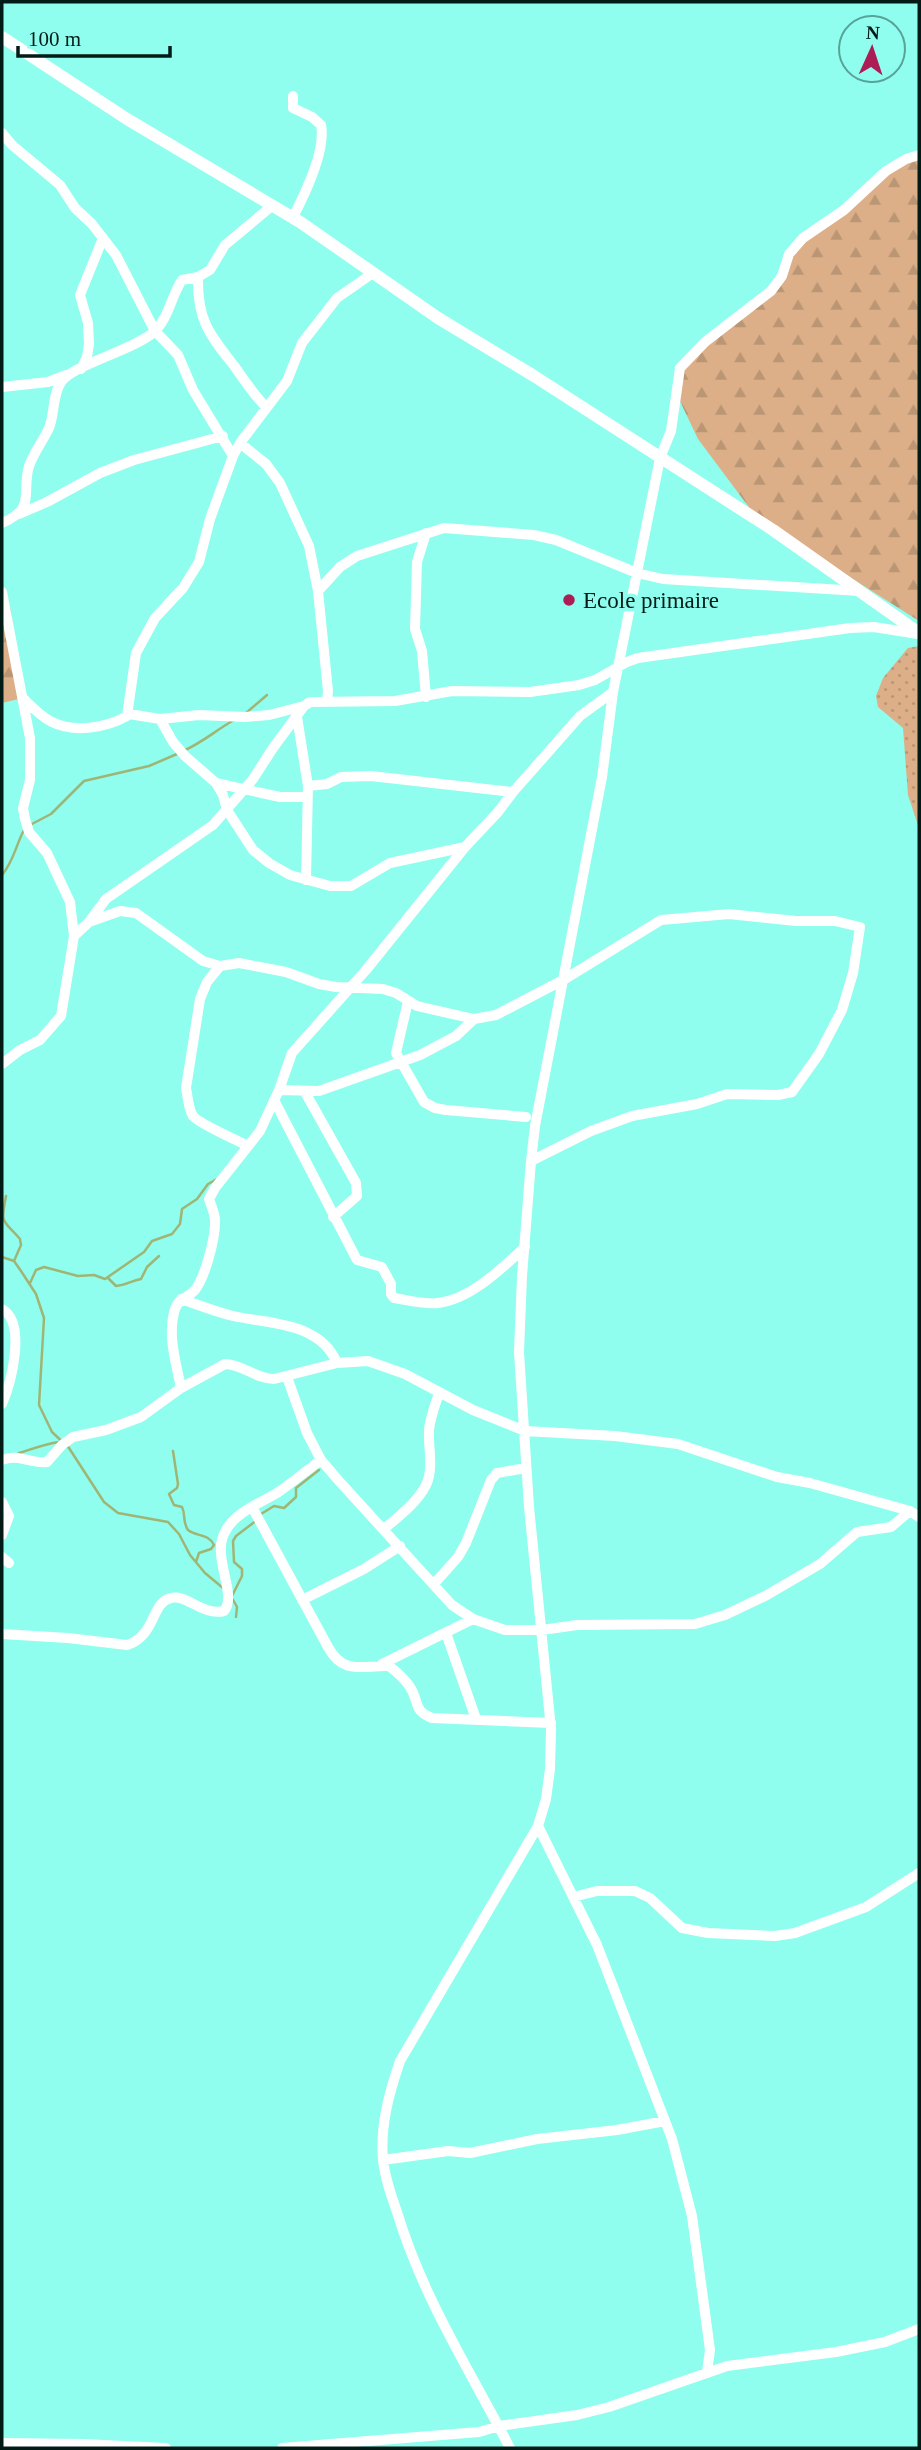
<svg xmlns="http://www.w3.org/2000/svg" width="921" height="2450" font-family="'Times New Roman',serif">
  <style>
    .grass { fill: url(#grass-dots) }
    .forest { fill: url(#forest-firs) }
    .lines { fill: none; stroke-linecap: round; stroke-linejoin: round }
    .stream { stroke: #a0b575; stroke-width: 2.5 }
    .minor { stroke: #fff; stroke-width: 10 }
    .tertiary { stroke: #fff; stroke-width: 12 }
    .poi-dot { fill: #ac1d56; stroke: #8ffeee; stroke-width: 2.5 }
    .labels { text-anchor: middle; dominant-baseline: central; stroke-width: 7; stroke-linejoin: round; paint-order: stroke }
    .poi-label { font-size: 23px; fill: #031b17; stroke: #8ffeee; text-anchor: start }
  </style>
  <defs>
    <pattern id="grass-dots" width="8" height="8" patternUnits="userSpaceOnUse" patternTransform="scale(1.75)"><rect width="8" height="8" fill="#dcaf88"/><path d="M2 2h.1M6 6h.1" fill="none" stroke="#bb9675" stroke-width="1.8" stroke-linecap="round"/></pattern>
    <pattern id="forest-firs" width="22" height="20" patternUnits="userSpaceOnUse" patternTransform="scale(1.75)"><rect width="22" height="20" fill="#dcaf88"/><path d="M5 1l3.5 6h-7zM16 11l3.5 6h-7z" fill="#bb9675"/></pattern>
  </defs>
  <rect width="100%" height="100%" fill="#8ffeee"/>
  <path class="grass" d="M919 646V828L908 795 903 728 878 707 876 696 883 678 908 648Z"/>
  <path class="forest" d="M919 157V621L757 518 698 439 678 397 683 369 708 342 774 291 792 255 806 238 886 171Z
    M2 582 11 611 23 698 2 703Z"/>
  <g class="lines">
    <path class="stream" d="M246 713 267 695
      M183 751C202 743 216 730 234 720
      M30 825 51 814 84 781 149 766 177 754
      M2 875C14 861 16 844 25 828
      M6 1196C0 1226 3 1219 20 1239L21 1245 14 1261
      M2 1257 14 1261 21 1271 36 1294 44 1318 39 1405 52 1432 69 1448 104 1502 118 1513 168 1522 179 1534 190 1555 205 1573 223 1588
      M108 1278 116 1286C126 1285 131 1281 141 1279L147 1267 159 1256
      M30 1283 36 1270 44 1267 78 1276 94 1275 105 1279 144 1252 152 1241 172 1234 180 1224 182 1209 197 1199 208 1184 217 1179
      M173 1451 178 1484 177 1488 169 1494 174 1505 182 1507C186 1515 182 1521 188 1530 197 1537 208 1533 214 1545L211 1549 199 1553 196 1562
      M19 1453C32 1449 45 1444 59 1442
      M261 1514 274 1506 284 1508 296 1497V1488L319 1470
      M232 1596 242 1576V1569L234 1562 233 1541 236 1536 257 1520
      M232 1598 237 1607 236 1617"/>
    <path class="minor" d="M2 133 12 145 60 185 75 208 92 224 116 255 155 331 178 355 193 390 233 456
      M293 217C305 194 326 150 321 125L312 117 293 108V96
      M198 277C197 321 210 335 235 367 245 381 254 395 266 407
      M81 369 87 357 89 344 88 323 80 295 103 238
      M2 387 48 382 66 375
      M240 443 266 464 280 483 309 546 318 591 328 691 327 701
      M19 514 47 502 100 473 134 460 223 436
      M2 523C37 508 21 494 29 466 34 452 43 441 49 428 55 413 52 396 61 382 72 365 134 350 154 332 169 318 171 296 182 280L198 277 210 270 225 245 273 205
      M426 533 417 562 415 629 422 651 426 697
      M318 591 340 567 357 556 444 528 534 535 556 540 637 573 663 579 859 591
      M2 592 30 738V780L23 808 25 819 29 832 47 853 70 902 74 936 61 1016 40 1040 20 1050 2 1064
      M22 697C31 706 40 716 52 722 74 733 106 728 127 716L136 653 155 618 183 588 199 562 210 519 233 456 240 443 287 381 302 343 337 298 373 273
      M129 714 160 719 199 715 245 717 269 715 304 706
      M297 717 308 786 306 880
      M160 719 173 742 185 756 216 783 223 795 227 810 253 850 269 863 290 875 330 886H351L390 863 465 847
      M216 783 280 797H307
      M308 786 327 784 341 777 371 776 513 792
      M89 922 120 911 136 913 203 961 220 966
      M74 936 89 922 106 899 213 825 253 779 273 748 304 706 310 702 395 701 452 691 530 692 579 685 595 680 627 662 638 658 850 628 874 627 918 634
      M408 1001 396 1053 424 1102 435 1108 446 1110 526 1117
      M279 1090 319 1091 384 1068 420 1055 456 1036 474 1019
      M305 1092 356 1183 357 1196 333 1217
      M274 1100 357 1260 382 1267 391 1284V1294L394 1298C407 1300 424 1305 438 1303 471 1299 501 1269 525 1247
      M248 1146C237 1140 199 1124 193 1116 188 1108 188 1097 186 1088L200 999 207 982 220 966 239 963 286 972 319 984 336 987 383 989 396 993 417 1006 474 1019 496 1015 565 979 661 920 729 914 796 921H835L860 927 853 973 842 1010 819 1054 792 1092 778 1095 727 1094 697 1104 632 1116 591 1131 531 1161
      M181 1299C199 1305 216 1312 233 1316 270 1324 320 1322 337 1363
      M2 1309C27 1323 11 1383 2 1404
      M287 1377 307 1433 321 1460 339 1481 452 1605 473 1619 505 1630H542L577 1625 695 1624 725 1615 767 1595 820 1564 857 1532 891 1527 910 1511
      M181 1388C176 1362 167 1335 175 1309 178 1299 187 1298 194 1291 205 1279 216 1236 215 1219 214 1212 211 1205 209 1199L215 1188 260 1131 279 1090 292 1053 366 970 465 847 498 812 513 792 580 716 613 692
      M2 1460C18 1453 30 1464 47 1462L62 1445 73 1437 106 1430 141 1417 181 1388 225 1364C242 1364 256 1379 274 1379L337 1363 368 1361 405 1374 473 1410 525 1431 615 1436 678 1444 777 1477 810 1483 910 1511 919 1517
      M2 1502 9 1516 2 1535
      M252 1507 328 1647C344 1676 362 1665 389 1666 397 1672 404 1678 410 1687 420 1702 412 1710 432 1718L551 1723
      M384 1529C399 1516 417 1503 426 1485 434 1468 428 1448 429 1430 430 1418 435 1405 439 1393
      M2 1557 9 1563
      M434 1584 458 1557 466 1543 491 1480 497 1473 526 1468
      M302 1600 364 1569 400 1546
      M446 1633 476 1719
      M2 1634 68 1638 127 1645C156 1636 151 1602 171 1598 187 1594 202 1616 224 1611 238 1594 211 1557 225 1532 234 1513 260 1503 277 1493 292 1483 306 1471 321 1460
      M382 1664 473 1619
      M538 1826 597 1945 672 2139 692 2216 710 2350 707 2372
      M573 1897 597 1891H635L650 1898 682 1928 708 1933 775 1936 795 1933 866 1907 919 1873
      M383 2160 448 2151 470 2153 537 2139 617 2130 665 2121
      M2 2443 83 2444 166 2448
      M282 2448 479 2432 499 2426 577 2415 609 2407 727 2366 836 2352 885 2342 919 2329
      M510 2448C469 2369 423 2298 397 2212 391 2195 385 2178 383 2160 380 2126 389 2093 400 2061L538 1826 546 1799 550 1769 551 1729 529 1507 519 1352 522 1276 531 1161 535 1126 602 777 613 692 660 458 671 431 680 368 705 342 771 291 782 276 789 254 803 238 844 210 886 171 906 159 919 155"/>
    <path class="tertiary" d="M2 37 127 119 300 222 438 318 534 376 773 530 919 633"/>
  </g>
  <circle class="poi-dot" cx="569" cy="600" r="7"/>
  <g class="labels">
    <g class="poi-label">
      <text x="583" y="600">Ecole primaire</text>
    </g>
  </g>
  <rect width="921" height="2450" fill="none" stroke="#031b17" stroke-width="7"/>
  <g transform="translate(872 49) rotate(3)"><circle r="33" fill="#8ffeee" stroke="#57a398" stroke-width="2"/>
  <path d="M0-5L12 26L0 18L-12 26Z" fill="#ac1d56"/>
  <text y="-10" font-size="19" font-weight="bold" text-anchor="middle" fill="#031b17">N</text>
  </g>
  <path d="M18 46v10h152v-10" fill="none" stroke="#031b17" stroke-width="3.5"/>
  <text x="28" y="46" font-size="21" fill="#031b17" stroke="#8ffeee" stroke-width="5" paint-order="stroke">100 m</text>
</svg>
